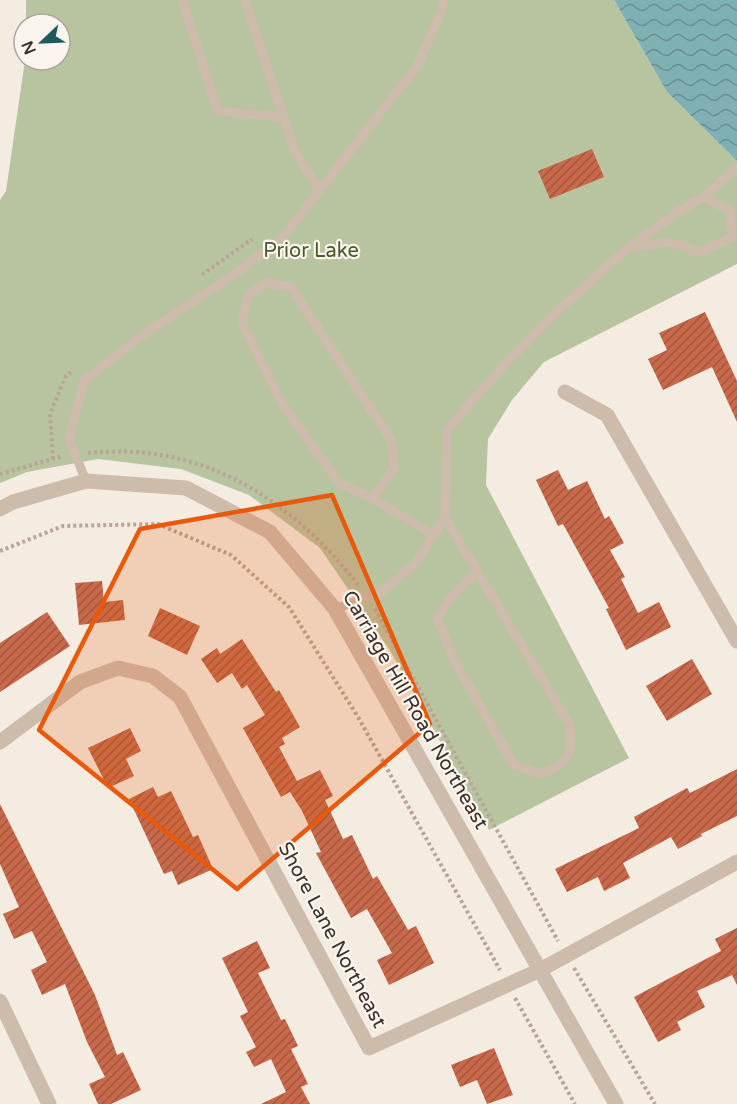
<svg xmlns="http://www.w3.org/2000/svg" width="737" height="1104" font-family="'Varela Round',sans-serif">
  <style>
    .green { fill: #b8c4a0 }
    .water { fill: url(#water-waves) }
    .building { fill: url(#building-hatch) }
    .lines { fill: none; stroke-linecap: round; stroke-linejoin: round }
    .path { stroke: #b9a596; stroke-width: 4; stroke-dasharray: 3 3; stroke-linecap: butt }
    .service { stroke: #cdbbac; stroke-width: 9 }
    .minor { stroke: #cdbbac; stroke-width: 15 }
    .tertiary { stroke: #cdbbac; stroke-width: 15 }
    .marked { fill: #e8590c; fill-opacity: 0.2; stroke: #e8590c; stroke-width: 4.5; stroke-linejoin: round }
    .labels { text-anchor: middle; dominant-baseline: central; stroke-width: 4.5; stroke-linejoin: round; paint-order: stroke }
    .park-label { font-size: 20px; fill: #4a5a2e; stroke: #fbf5ee }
    .street-label { font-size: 20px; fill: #3b302b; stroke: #fbf5ee }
  </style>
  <defs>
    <pattern id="water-waves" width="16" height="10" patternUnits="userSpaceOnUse" patternTransform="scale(1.5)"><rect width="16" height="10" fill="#7fb0b2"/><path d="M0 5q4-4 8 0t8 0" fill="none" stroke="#699091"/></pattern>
    <pattern id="building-hatch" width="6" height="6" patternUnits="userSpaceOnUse" patternTransform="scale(1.5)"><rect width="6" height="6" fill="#c8694b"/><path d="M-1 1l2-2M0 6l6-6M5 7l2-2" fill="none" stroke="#a4573f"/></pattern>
  </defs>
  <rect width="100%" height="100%" fill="#f4ebe1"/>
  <path class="green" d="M26 0H614L667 92 737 161V264L544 362 512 400 488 439 486 485 629 758 489 830 391 652 320 548 249 495 181 469 98 459 27 472 0 483V200L6 191 25 60H60V24H26Z"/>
  <path class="water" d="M614 0H737V161L667 92Z"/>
  <path class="building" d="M592 149 604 177 550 199 538 171Z
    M705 312 737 381V422L712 367 663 390 648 359 667 350 659 333Z
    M558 470 568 490 587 481 605 519 609 516 624 543 610 550 625 577 621 579 638 613 659 602 671 627 626 650 606 609 609 608 563 524 558 526 536 480Z
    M102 581 104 602 123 600 125 620 79 625 75 583Z
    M160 608 200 626 187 655 148 636Z
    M47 612 70 646 0 692V643Z
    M242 639 276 692 279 690 300 727 282 738 285 744 279 747 297 781 320 770 333 796 325 800 343 839 352 835 373 879 377 876 408 930 416 926 434 963 389 985 377 960 392 953 367 909 351 918 316 853 321 852 302 811 290 792 281 797 243 728 265 715 247 685 242 689 232 673 217 683 201 659 217 648 220 654Z
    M692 659 712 694 667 721 646 686Z
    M130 728 141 751 126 759 134 776 108 788 88 748Z
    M737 769V816L701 834 702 836 678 849 671 837 623 863 630 878 604 891 598 877 567 892 555 869 639 828 634 817 687 788 690 793Z
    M153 787 158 797 171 791 193 837 198 835 213 869 178 885 172 871 164 874 129 799Z
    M0 804 95 995 117 1055 123 1052 141 1090 111 1104H98L89 1084 105 1077 87 1042 65 984 42 995 31 970 47 962 32 931 14 939 3 914 19 907 0 864Z
    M737 928V985L732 975 697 991 705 1007 677 1022 681 1030 658 1042 634 997 721 951 715 939Z
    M257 941 270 968 258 973 281 1020 285 1019 298 1046 291 1049 308 1084 301 1087 310 1104H261L286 1092 271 1059 254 1067 246 1052 256 1047 240 1016 248 1012 222 958Z
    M494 1048 513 1095 487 1104 477 1080 460 1087 451 1065Z"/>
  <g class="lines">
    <path class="path" d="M202 275 252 239
      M88 453C202 441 291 499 359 586
      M53 459 50 413 66 376 71 372
      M0 474 63 456
      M0 551 63 526 158 524 231 555 289 607 358 717 500 970
      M375 609 558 941
      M574 968 655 1104
      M515 998 575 1104"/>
    <path class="service" d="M182 0 218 111 283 117
      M245 0 294 149 318 189
      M704 197 737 166
      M86 481 69 439 84 381 144 334 232 276 282 238 418 65 442 10 443 0
      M372 498 340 484 283 405 242 323 248 295 268 283 291 287 391 440 394 469 372 498 434 535
      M445 517 477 571 453 595 437 618 454 660 514 765 540 774C570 763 572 757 570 725L477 571
      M335 609 381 592 416 563 445 517 447 430 503 366 562 307 628 248 670 242 699 252 732 237 730 211 704 197 679 211 628 248"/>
    <path class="minor" d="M565 392 607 415 737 641
      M0 742 80 682 118 668 153 676 180 697 369 1048 540 970 737 862
      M0 1001 49 1104"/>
    <path class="tertiary" d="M0 509 13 502 86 481 186 488 270 532 335 609 616 1104"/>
  </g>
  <path class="marked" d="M332 495 430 724 237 889 39 730 140 529Z"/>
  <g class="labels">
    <g class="park-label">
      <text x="311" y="251">Prior Lake</text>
    </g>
    <g class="street-label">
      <text transform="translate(415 710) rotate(60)">Carriage Hill Road Northeast</text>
      <text transform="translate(332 935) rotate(62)">Shore Lane Northeast</text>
    </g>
  </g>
  <g transform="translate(42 42) rotate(247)"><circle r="28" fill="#fbf5ee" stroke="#aea6a0" stroke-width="1.5"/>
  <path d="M0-4.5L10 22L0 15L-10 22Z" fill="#1f5a5e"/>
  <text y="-9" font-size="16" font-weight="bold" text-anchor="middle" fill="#3b302b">N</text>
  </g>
</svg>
